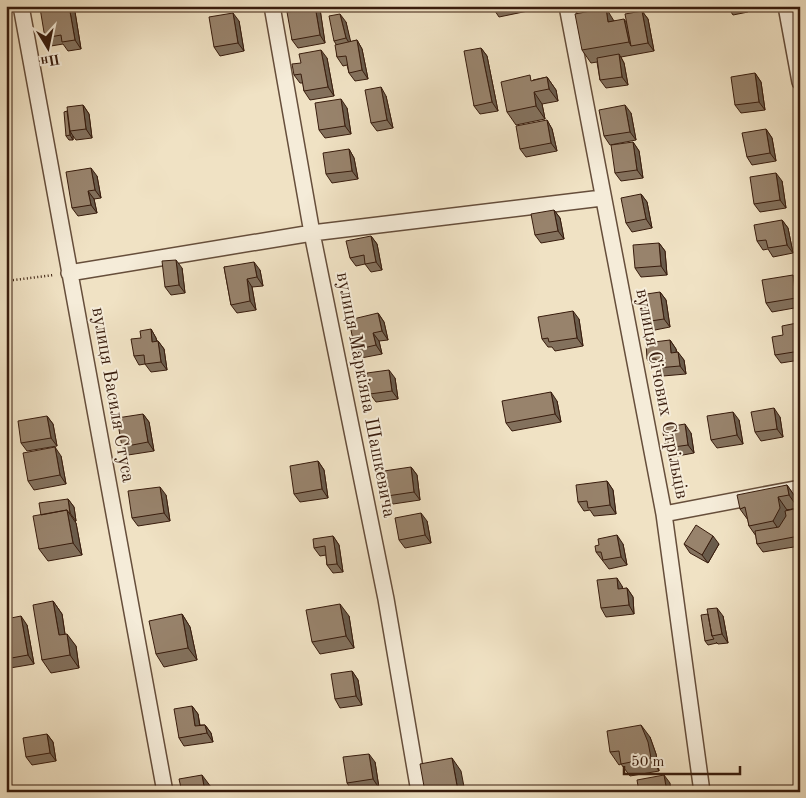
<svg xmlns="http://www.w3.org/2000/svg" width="806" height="798" font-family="'Old Standard TT',serif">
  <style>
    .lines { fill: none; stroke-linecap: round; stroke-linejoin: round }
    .minor-casing { stroke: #664e3b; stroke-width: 18 }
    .path { stroke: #381c0d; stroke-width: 2.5; stroke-dasharray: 1 2.5; stroke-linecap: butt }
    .minor { stroke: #f5ecd9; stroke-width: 15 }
    .wall { fill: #83715d; stroke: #381c0d }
    .shaded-wall { fill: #6a5c4c; stroke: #381c0d }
    .building { fill: #98836c; stroke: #381c0d }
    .labels { text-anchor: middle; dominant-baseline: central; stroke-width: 4; stroke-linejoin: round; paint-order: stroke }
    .street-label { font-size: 19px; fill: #381c0d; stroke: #f5ecd9 }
  </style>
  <rect width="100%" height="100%" fill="#f0e2c4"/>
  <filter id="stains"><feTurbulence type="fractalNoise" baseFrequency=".004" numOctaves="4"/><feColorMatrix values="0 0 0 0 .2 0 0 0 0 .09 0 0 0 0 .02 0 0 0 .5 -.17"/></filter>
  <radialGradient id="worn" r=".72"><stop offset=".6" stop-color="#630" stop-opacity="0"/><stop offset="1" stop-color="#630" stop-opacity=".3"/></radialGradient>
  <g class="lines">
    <g class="minor-casing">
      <path id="minor" d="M21 6 165 792
        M272 6 312 233 386 599 419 792
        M567 6 664 514 702 792
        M786 6 800 82
        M69 273 312 233 602 198
        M664 514 800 488"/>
    </g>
    <path class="path" d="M6 281 54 275"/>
    <use href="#minor" class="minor"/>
  </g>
  <path class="wall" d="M50 6H71L75 12 81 49 68 51 63 44 51 46 45 38Z
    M294 6H318L320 9 325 43 298 48 292 40 295 11Z
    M493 6H527L528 11 499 17 493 8Z
    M727 6H747L748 12 733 15Z
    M642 11 648 19 654 51 621 57 624 63 628 85 606 88 600 80 597 62 591 63 582 50 614 21 627 23Z
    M239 21 244 51 220 56 214 47Z
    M346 22 350 42 357 40 362 49 368 79 355 81 349 73 347 65 343 66 337 57 336 44 334 41Z
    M481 48 487 56 498 111 480 114 474 106Z
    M327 58 334 96 310 100 304 91 303 83H300L294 75Z
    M755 73 761 82 765 110 741 113 735 105Z
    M547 77 556 90 558 101 542 104 545 119 516 125 507 112 533 80Z
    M386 96 393 128 377 131 371 123Z
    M83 105 89 114 92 138 76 140 73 136V140H69L66 136Z
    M347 108 351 134 325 138 319 130Z
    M631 113 636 140 610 145 604 136Z
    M547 120 552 129 557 151 526 157 520 149Z
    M766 129 772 138 776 161 752 165 747 157Z
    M633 142 639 151 643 178 621 181 615 173Z
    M349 149 354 158 358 179 332 183 326 174Z
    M97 176 101 198 94 199 97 213 78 216 72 208Z
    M782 181 786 208 760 212 754 204Z
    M641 194 647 202 652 228 632 232 626 223Z
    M554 210 560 218 564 239 541 243 535 235Z
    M782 220 788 228 793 253 773 257 768 249 763 250 757 241Z
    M371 236 377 244 382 270 371 272 365 264 356 266 350 258Z
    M659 243 665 251 667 275 641 277 635 268Z
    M224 267 260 270 263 286 252 287 256 310 237 313 231 305Z
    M182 268 185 293 171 295 165 287Z
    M798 284 800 292V307L772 312 766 303Z
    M660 292 666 300 670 327 650 331 644 322Z
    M378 313 384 322 388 340 379 341 382 354 361 358 355 350Z
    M579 319 583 346 555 351 552 347H548L542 339Z
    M797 323 800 327V360L781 363 775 355 783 335Z
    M151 329 156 338 157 341H158L164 349 167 370 151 372 145 364 139 365 134 356 141 338Z
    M670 340 676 349 677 352 684 360 686 374 663 376 657 367 653 368 647 359Z
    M395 378 398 399 376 402 370 394Z
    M557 401 561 422 512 431 506 423Z
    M143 414 149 422 154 451 128 455 122 447Z
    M47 416 53 424 57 446 27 451 21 443Z
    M780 417 783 437 761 441 755 432Z
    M739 420 743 444 717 448 711 440Z
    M691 433 694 453 672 457 666 448Z
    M61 456 66 484 34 490 28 481Z
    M318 461 324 470 328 498 300 502 294 494Z
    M411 467 417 475 420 500 393 504 387 496Z
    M607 481 613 490 616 514 594 516 590 510 584 511 578 502Z
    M787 485 796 498 798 508 787 510 794 509 800 517V546L763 552 757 544 756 536 749 526 748 520 740 509Z
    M166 495 170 521 138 526 132 518Z
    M68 499 74 507 76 521 75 522 76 523 82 555 48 561 39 549 41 515Z
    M427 521 431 543 405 548 399 540Z
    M333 536 339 545 343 572 333 573 327 565 326 555 320 556 314 548Z
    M623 544 627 565 609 569 596 552Z
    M684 544H719L708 563 690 553Z
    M622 586 623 589 627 588 633 597 634 614 606 617 601 608Z
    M53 601 62 614 65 634 76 646 79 668 51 673 42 660Z
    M182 614 190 627 197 660 164 667 156 654Z
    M349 616 354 648 320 654 312 642Z
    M723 616 728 643 718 644 716 642 717 643 708 645 705 641Z
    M6 619 27 625 34 664 10 668 6 663Z
    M352 671 358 680 362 705 340 708 335 699Z
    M192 706 198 714 200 725H205L211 733 213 742 184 746 179 738Z
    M47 734 53 742 56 761 32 765 26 757Z
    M650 737 656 754 659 771 630 776 621 764 619 765 610 752Z
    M375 762 379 788 353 792 347 783Z"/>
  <path class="shaded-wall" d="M69 6H71L75 12 81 49 75 40Z
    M315 6H318L320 9 325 43 320 35Z
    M744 6H747L748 12Z
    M606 8 614 21 608 22Z
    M642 11 648 19 654 51 648 43Z
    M233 13 239 21 244 51 238 43Z
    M340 14 346 22 352 47 346 38Z
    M624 19 633 31 631 46 629 42Z
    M357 40 362 49 368 79 362 70Z
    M481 48 487 56 498 111 492 102Z
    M321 50 327 58 334 96 328 87Z
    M619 54 624 63 628 85 622 77Z
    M755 73 761 82 765 110 759 102Z
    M547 77 556 90 558 101 549 89Z
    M381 87 386 96 393 128 387 120Z
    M534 92 542 104 545 119 536 106Z
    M341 99 347 108 351 134 345 126Z
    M83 105 89 114 92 138 86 129Z
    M625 105 631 113 636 140 630 132Z
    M547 120 552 129 557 151 551 143Z
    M766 129 772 138 776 161 770 153Z
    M70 131 73 136V140L70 135Z
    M633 142 639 151 643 178 637 170Z
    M349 149 354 158 358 179 352 171Z
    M91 168 97 176 101 198 95 190Z
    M776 173 782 181 786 208 780 200Z
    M88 191 94 199 97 213 91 205Z
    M641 194 647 202 652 228 646 219Z
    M554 210 560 218 564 239 558 231Z
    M782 220 788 228 793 253 787 245Z
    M6 224 9 241 6 238Z
    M371 236 377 244 382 270 376 262Z
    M659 243 665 251 667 275 661 266Z
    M176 260 182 268 185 293 179 285Z
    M254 262 260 270 263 286 257 277Z
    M793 275 798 284 800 292V303L796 298Z
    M247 279 252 287 256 310 250 301Z
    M660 292 666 300 670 327 664 319Z
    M573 311 579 319 583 346 577 338Z
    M378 313 384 322 388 340 382 331Z
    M797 323 800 327V340Z
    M151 329 156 338 158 350 152 342Z
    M373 333 379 341 382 354 376 345Z
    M670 340 676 349 677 361 671 353Z
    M158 341 164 349 167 370 161 362Z
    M678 352 684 360 686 374 680 366Z
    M389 370 395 378 398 399 392 391Z
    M551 392 557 401 561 422 555 414Z
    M774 408 780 417 783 437 777 429Z
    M733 412 739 420 743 444 737 435Z
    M143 414 149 422 154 451 148 442Z
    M47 416 53 424 57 446 51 438Z
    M685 424 691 433 694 453 688 445Z
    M55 447 61 456 66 484 60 475Z
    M318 461 324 470 328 498 322 489Z
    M411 467 417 475 420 500 414 492Z
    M607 481 613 490 616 514 610 505Z
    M787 485 796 498 798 508 789 495Z
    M160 487 166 495 170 521 164 513Z
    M778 497 787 510 789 521 781 533 773 521Z
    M68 499 74 507 76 521 70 513Z
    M794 509 800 517V537L799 536Z
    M67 510 76 523 82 555 73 543Z
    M421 513 427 521 431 543 425 535Z
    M617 535 623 544 627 565 621 557Z
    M333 536 339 545 343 572 337 564Z
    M713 536 719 544 708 563 702 555Z
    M617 578 622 586 624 598 618 589Z
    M627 588 633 597 634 614 629 605Z
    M53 601 62 614 67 648 59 635Z
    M340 604 349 616 354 648 346 636Z
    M717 608 723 616 728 643 722 634Z
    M182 614 190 627 197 660 188 648Z
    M21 616 27 625 34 664 28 655Z
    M67 634 76 646 79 668 70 655Z
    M352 671 358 680 362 705 356 696Z
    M192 706 198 714 201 735 195 726Z
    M205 725 211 733 213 742 207 733Z
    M641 725 650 737 656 754 659 771 651 758Z
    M47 734 53 742 56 761 50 753Z
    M369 754 375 762 379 788 373 779Z
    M452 758 461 771 465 792H459L458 791Z
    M202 775 211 787V792H205Z
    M664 775 670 783 671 792H667Z"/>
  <path class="building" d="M50 6H69L75 40 62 42 61 35 45 38 40 8Z
    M294 6H315L320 35 292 40 287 12 295 11Z
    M493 6H503L493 8Z
    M606 8 608 22 624 19 629 42 582 50 575 14Z
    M642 11 648 43 631 46 625 14Z
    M233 13 238 43 214 47 209 17Z
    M340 14 346 38 334 41 329 16Z
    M357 40 362 70 349 73 346 56 337 57 335 45Z
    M481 48 492 102 474 106 464 51Z
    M321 50 328 87 304 91 301 74 294 75 292 64 301 63 299 54Z
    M619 54 622 77 600 80 597 58Z
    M755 73 759 102 735 105 731 77Z
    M530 75 531 81 547 77 549 89 534 92 536 106 507 112 501 82Z
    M381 87 387 120 371 123 365 90Z
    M341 99 345 126 319 130 315 103Z
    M83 105 86 129 70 131 67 107Z
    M625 105 630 132 604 136 599 110Z
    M67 111 70 135 66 136 64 112Z
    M547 120 551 143 520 149 516 126Z
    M766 129 770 153 747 157 742 133Z
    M633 142 637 170 615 173 611 145Z
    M349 149 352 171 326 174 323 153Z
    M91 168 95 190 88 191 91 205 72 208 66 172Z
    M776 173 780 200 754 204 750 177Z
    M641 194 646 219 626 223 621 198Z
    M554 210 558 231 535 235 531 214Z
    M782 220 787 245 768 248 766 240 757 241 754 225Z
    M371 236 376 262 365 264 364 255 350 258 346 241Z
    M659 243 661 266 635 268 633 245Z
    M176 260 179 285 165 287 162 261Z
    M254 262 257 277 247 279 250 301 231 305 224 267Z
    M793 275 796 298 766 303 762 280Z
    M660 292 664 319 644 322 640 295Z
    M573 311 577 338 549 342 548 338 542 339 538 317Z
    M378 313 382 331 373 333 376 345 355 350 349 320Z
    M797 323 800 340V351L775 355 772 337 783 335 782 326Z
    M151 329 152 342 158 341 161 362 145 364 144 355 134 356 131 339 141 338 140 331Z
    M670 340 671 353 678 352 680 366 657 368 656 359H647L646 343Z
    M389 370 392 391 370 394 367 373Z
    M551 392 555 414 506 423 502 401Z
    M800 401V419H798L795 402Z
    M774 408 777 429 755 432 751 412Z
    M733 412 737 435 711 440 707 416Z
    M143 414 148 442 122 447 117 418Z
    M47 416 51 438 21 443 18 421Z
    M685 424 688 445 666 448 662 428Z
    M55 447 60 475 28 481 23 453Z
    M318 461 322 489 294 494 290 466Z
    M411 467 414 492 387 496 384 471Z
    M607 481 610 505 588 508 587 501 578 502 576 485Z
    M787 485 789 495 778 497 780 508 773 521 749 526 745 507 740 509 737 495Z
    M160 487 164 513 132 518 128 491Z
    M68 499 70 513H69L67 510 41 515 39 503Z
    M794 509 799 536 757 544 755 531 779 527 786 516 785 511Z
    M67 510 73 543 39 549 33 516Z
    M421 513 425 535 399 540 395 518Z
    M696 525 713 536 702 555 684 544Z
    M617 535 621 557 603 560 601 552H596L595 546 599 545 598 539Z
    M333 536 337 564 327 565 325 546 314 548 313 539Z
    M617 578 618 589 627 588 629 605 601 608 597 580Z
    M53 601 59 635 67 634 70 655 42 660 33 605Z
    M340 604 346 636 312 642 306 610Z
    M717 608 722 634 712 636 707 609Z
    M182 614 188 648 156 654 149 621Z
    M708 614 712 636 714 639 705 641 701 615Z
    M21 616 28 655 6 659V619Z
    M800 630V639L796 636Z
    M352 671 356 696 335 699 331 674Z
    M192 706 195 726 205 725 207 733 179 738 174 709Z
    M641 725 648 742 651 758 621 764 619 751 610 752 607 731Z
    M47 734 50 753 26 757 23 738Z
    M369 754 373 779 347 783 343 757Z
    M452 758 458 791 452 792H425L420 764Z
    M202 775 205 792H182L179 779Z
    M664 775 667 792H639L637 780Z"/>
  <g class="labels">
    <g class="street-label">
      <text transform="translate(661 394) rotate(79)">вулиця Січових Стрільців</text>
      <text transform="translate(112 395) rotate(80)">вулиця Василя Стуса</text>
      <text transform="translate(365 395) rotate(79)">вулиця Маркіяна Шашкевича</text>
    </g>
  </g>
  <rect width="806" height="798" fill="none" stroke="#f0e2c4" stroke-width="25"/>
  <rect x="8" y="8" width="791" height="783" fill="none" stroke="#381c0d" stroke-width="2.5"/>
  <rect x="12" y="12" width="781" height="773" fill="none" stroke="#381c0d"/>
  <g transform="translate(48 48) rotate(170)" stroke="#f5ecd9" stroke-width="4" paint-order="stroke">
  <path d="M0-4L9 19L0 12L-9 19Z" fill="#381c0d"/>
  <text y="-8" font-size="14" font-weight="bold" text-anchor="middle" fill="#381c0d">Пн</text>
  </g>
  <path d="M624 766v8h116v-8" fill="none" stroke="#381c0d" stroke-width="2.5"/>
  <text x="631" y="766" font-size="15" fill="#381c0d" stroke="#f5ecd9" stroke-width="4" paint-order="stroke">50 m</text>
  <rect width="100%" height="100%" filter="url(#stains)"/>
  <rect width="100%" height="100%" fill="url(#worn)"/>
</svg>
